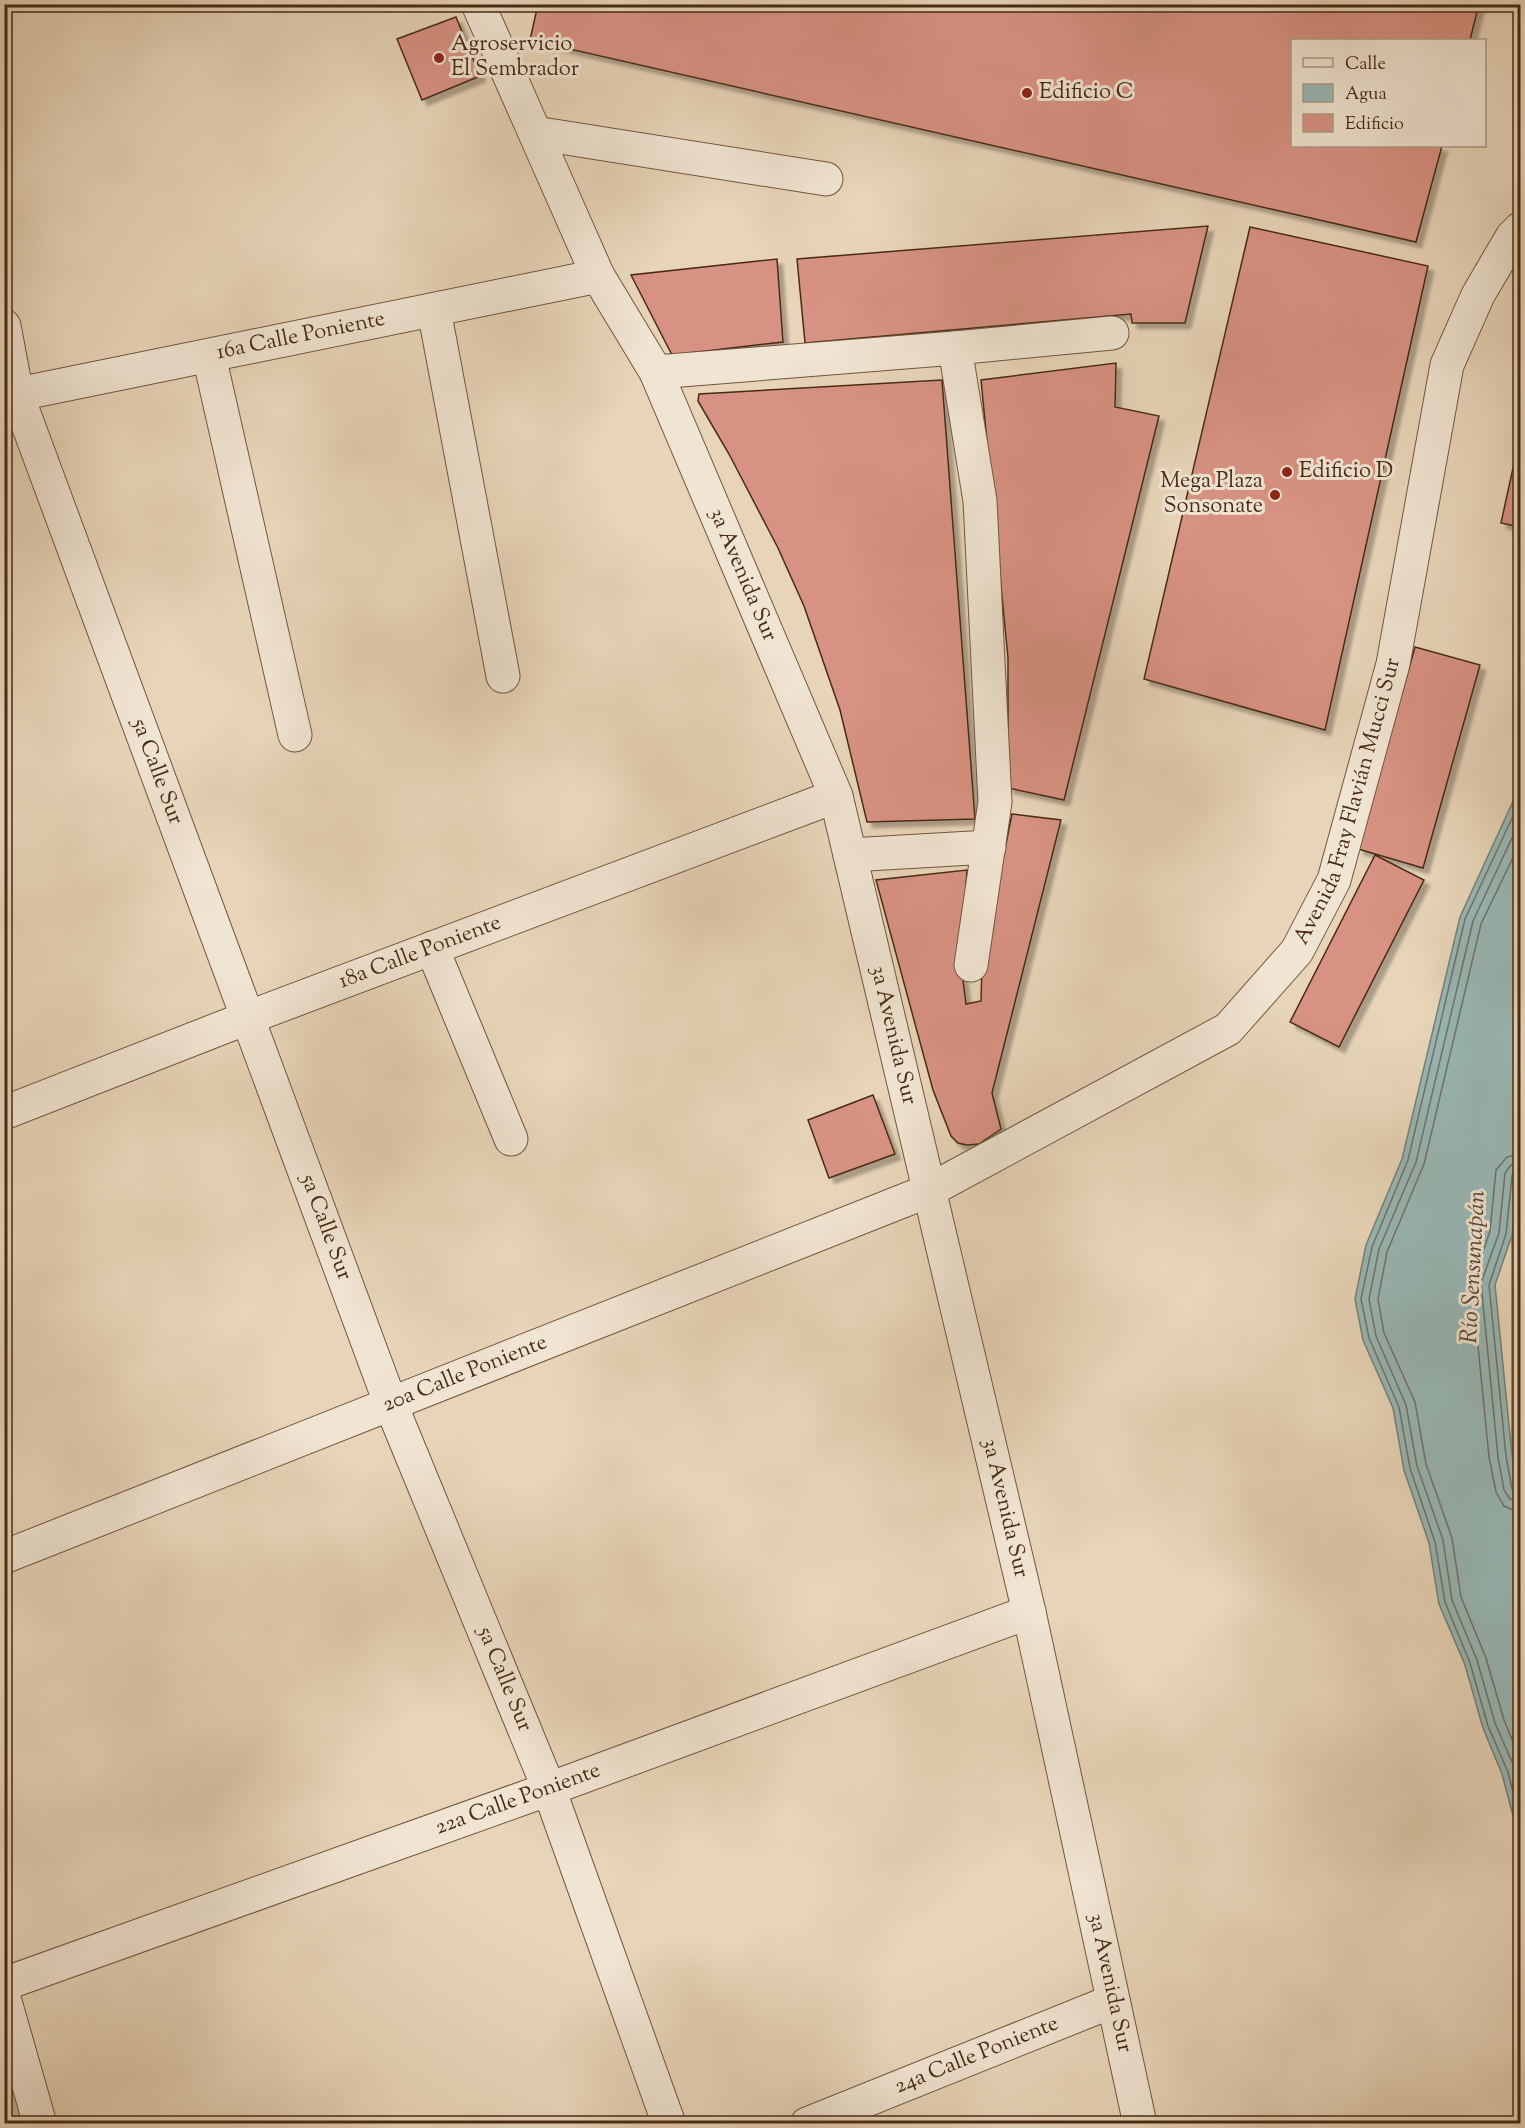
<svg xmlns="http://www.w3.org/2000/svg" width="1525" height="2128" font-family="'Sorts Mill Goudy',serif">
  <style>
    .green { fill: #b8bd8e; stroke: #807452; stroke-width: 1.5 }
    .water { fill: #98b8b6; stroke: #788076; stroke-width: 1.5 }
    .lines { fill: none; stroke-linecap: round; stroke-linejoin: round }
    .shore { stroke: #707266; stroke-width: 1.5 }
    .building { fill: #d89283; stroke: #482b15; stroke-width: 1.5; filter: url(#shadow) }
    .minor-casing { stroke: #70563e; stroke-width: 35 }
    .minor { stroke: #f0e4d2; stroke-width: 33 }
    .poi-dot { fill: #8f2418; stroke: #f0e4d2; stroke-width: 2 }
    .labels { text-anchor: middle; dominant-baseline: central; stroke-width: 6; stroke-linejoin: round; paint-order: stroke }
    .poi-label { font-size: 22px; fill: #482b15; stroke: #f0e4d2; text-anchor: start }
    .street-label { font-size: 22px; fill: #482b15; stroke: #f0e4d2 }
    .water-label { font-size: 24px; font-style: italic; fill: #584735; stroke: #f0e4d2 }
  </style>
  <defs>
    <filter id="shadow"><feDropShadow dx="5.5" dy="5.5" stdDeviation="1.5" flood-color="#0004"/></filter>
  </defs>
  <rect width="100%" height="100%" fill="#e8d5b9"/>
  <filter id="stains"><feTurbulence type="fractalNoise" baseFrequency=".00333" numOctaves="4"/><feColorMatrix values="0 0 0 0 .2 0 0 0 0 .09 0 0 0 0 .02 0 0 0 .5 -.17"/></filter>
  <radialGradient id="worn" r=".72"><stop offset=".6" stop-color="#630" stop-opacity="0"/><stop offset="1" stop-color="#630" stop-opacity=".3"/></radialGradient>
  <path class="green" d="M1520 1232V1485L1512 1455V1235Z
    M5 2054 25 2123H5Z"/>
  <path class="water" d="M1520 786V1155L1512 1235 1495 1285 1512 1455 1520 1504V1842L1502 1774 1483 1728 1465 1665 1439 1604 1429 1543 1404 1470 1393 1408 1363 1340 1355 1299 1366 1245 1402 1159 1460 917Z"/>
  <g class="lines">
    <path class="shore" d="M1520 801 1465 919 1408 1160 1372 1247 1361 1299 1369 1338 1399 1407 1410 1468 1435 1542 1445 1602 1470 1663 1488 1726 1508 1772 1520 1821
      M1520 821 1473 921 1416 1162 1379 1249 1369 1299 1376 1336 1406 1405 1417 1466 1443 1540 1452 1600 1477 1660 1495 1723 1515 1769 1520 1790
      M1520 843 1481 924 1424 1164 1387 1252 1378 1299 1384 1333 1415 1402 1426 1464 1452 1538 1461 1597 1486 1658 1504 1720 1520 1759
      M1520 1154 1507 1157 1496 1170 1490 1231 1472 1285 1489 1457 1496 1492 1504 1506 1513 1510 1520 1511
      M1520 1163 1511 1165 1505 1173 1499 1233 1481 1283 1498 1457 1504 1490 1510 1499 1520 1502
      M1520 1170 1515 1171 1512 1176 1506 1234 1489 1285 1506 1456 1512 1489 1515 1493 1520 1494"/>
  </g>
  <path class="building" d="M538 4H1479L1470 40H1292V146H1442L1416 242 530 40Z
    M456 17 480 76 422 100 397 39Z
    M1208 226 1185 323H1132L1131 314 805 343 797 259Z
    M1250 227 1428 266 1325 730 1144 679Z
    M777 259 783 342 672 355 631 275Z
    M1116 363 1115 407 1159 416 1064 800 1008 788V658L981 380Z
    M942 380 975 819 867 822 840 710 804 606 778 548 729 454 698 401 699 394Z
    M1520 436V527L1501 523Z
    M1415 647 1480 665 1423 868 1358 849Z
    M1012 814 1061 820 992 1093 1001 1129 979 1144 967 1145 958 1143 951 1136 933 1090 876 880 967 870 961 965 966 1004 981 1001 982 963Z
    M1375 855 1424 880 1339 1047 1290 1022Z
    M873 1095 895 1154 829 1178 808 1120Z"/>
  <g class="lines">
    <g class="minor-casing">
      <g id="minor">
        <path id="s1" d="M478 4 598 276 656 372 836 796 1029 1612 1140 2124"/>
        <path d="M535 133 826 179"/>
        <path d="M434 310 503 676"/>
        <path id="s2" d="M4 326 17 395 391 1405 549 1789 669 2124"/>
        <path d="M955 348 1112 333"/>
        <path d="M209 356 295 735"/>
        <path d="M656 372 955 348 980 501 995 802 971 965"/>
        <path id="s3" d="M4 397 598 276"/>
        <path d="M850 855 989 847"/>
        <path d="M432 948 511 1139"/>
        <path id="s4" d="M4 1113 247 1018 836 796"/>
        <path id="s5" d="M4 1557 928 1191 1228 1029 1297 951 1334 880 1393 664 1447 365 1478 295 1512 237 1520 229"/>
        <path id="s6" d="M4 1984 549 1789 1029 1612"/>
        <path d="M4 1998 40 2124"/>
        <path id="s7" d="M807 2124 1113 2001"/>
      </g>
    </g>
    <use href="#minor" class="minor"/>
  </g>
  <g class="poi-dot">
    <circle cx="439" cy="58" r="6"/>
    <circle cx="1027" cy="93" r="6"/>
    <circle cx="1287" cy="472" r="6"/>
    <circle cx="1275" cy="495" r="6"/>
  </g>
  <g class="labels">
    <g class="poi-label">
      <text x="451" y="45">Agroservicio<tspan x="451" dy="25">El Sembrador</tspan></text>
      <text x="1039" y="93">Edificio C</text>
      <text x="1299" y="472">Edificio D</text>
      <text x="1263" y="482" text-anchor="end">Mega Plaza<tspan x="1263" dy="25">Sonsonate</tspan></text>
    </g>
    <g class="street-label">
      <text stroke="none"><textPath href="#s3" startOffset="303">16a Calle Poniente</textPath></text>
      <text stroke="none"><textPath href="#s1" startOffset="630">3a Avenida Sur</textPath></text>
      <text stroke="none"><textPath href="#s2" startOffset="472">5a Calle Sur</textPath></text>
      <text stroke="none"><textPath href="#s5" startOffset="1598">Avenida Fray Flavián Mucci Sur</textPath></text>
      <text stroke="none"><textPath href="#s4" startOffset="446">18a Calle Poniente</textPath></text>
      <text stroke="none"><textPath href="#s1" startOffset="1116">3a Avenida Sur</textPath></text>
      <text stroke="none"><textPath href="#s2" startOffset="958">5a Calle Sur</textPath></text>
      <text stroke="none"><textPath href="#s5" startOffset="496">20a Calle Poniente</textPath></text>
      <text stroke="none"><textPath href="#s1" startOffset="1602">3a Avenida Sur</textPath></text>
      <text stroke="none"><textPath href="#s2" startOffset="1444">5a Calle Sur</textPath></text>
      <text stroke="none"><textPath href="#s6" startOffset="546">22a Calle Poniente</textPath></text>
      <text stroke="none"><textPath href="#s1" startOffset="2088">3a Avenida Sur</textPath></text>
      <text stroke="none"><textPath href="#s7" startOffset="183">24a Calle Poniente</textPath></text>
    </g>
    <g class="water-label">
      <text transform="translate(1474 1267) rotate(-87)">Río Sensunapán</text>
    </g>
  </g>
  <rect width="1525" height="2128" fill="none" stroke="#e8d5b9" stroke-width="24"/>
  <rect x="6" y="6" width="1513" height="2116" fill="none" stroke="#482b15" stroke-width="3"/>
  <rect x="12" y="12" width="1501" height="2104" fill="none" stroke="#482b15" stroke-width="1.5"/>
  <rect x="1291" y="39" width="195" height="108" fill="#f0e4d2" stroke="#ad9a86" stroke-width="1.5"/>
  <rect x="1303" y="58" width="30" height="9" fill="#f0e4d2" stroke="#ad9a86" stroke-width="1.5"/>
  <text x="1345" y="69" font-size="18" fill="#482b15">Calle</text>
  <rect x="1303" y="84" width="30" height="18" fill="#98b8b6" stroke="#ad9a86" stroke-width="1.5"/>
  <text x="1345" y="99" font-size="18" fill="#482b15">Agua</text>
  <rect x="1303" y="114" width="30" height="18" fill="#d89283" stroke="#ad9a86" stroke-width="1.5"/>
  <text x="1345" y="129" font-size="18" fill="#482b15">Edificio</text>
  <rect width="100%" height="100%" filter="url(#stains)"/>
  <rect width="100%" height="100%" fill="url(#worn)"/>
</svg>
